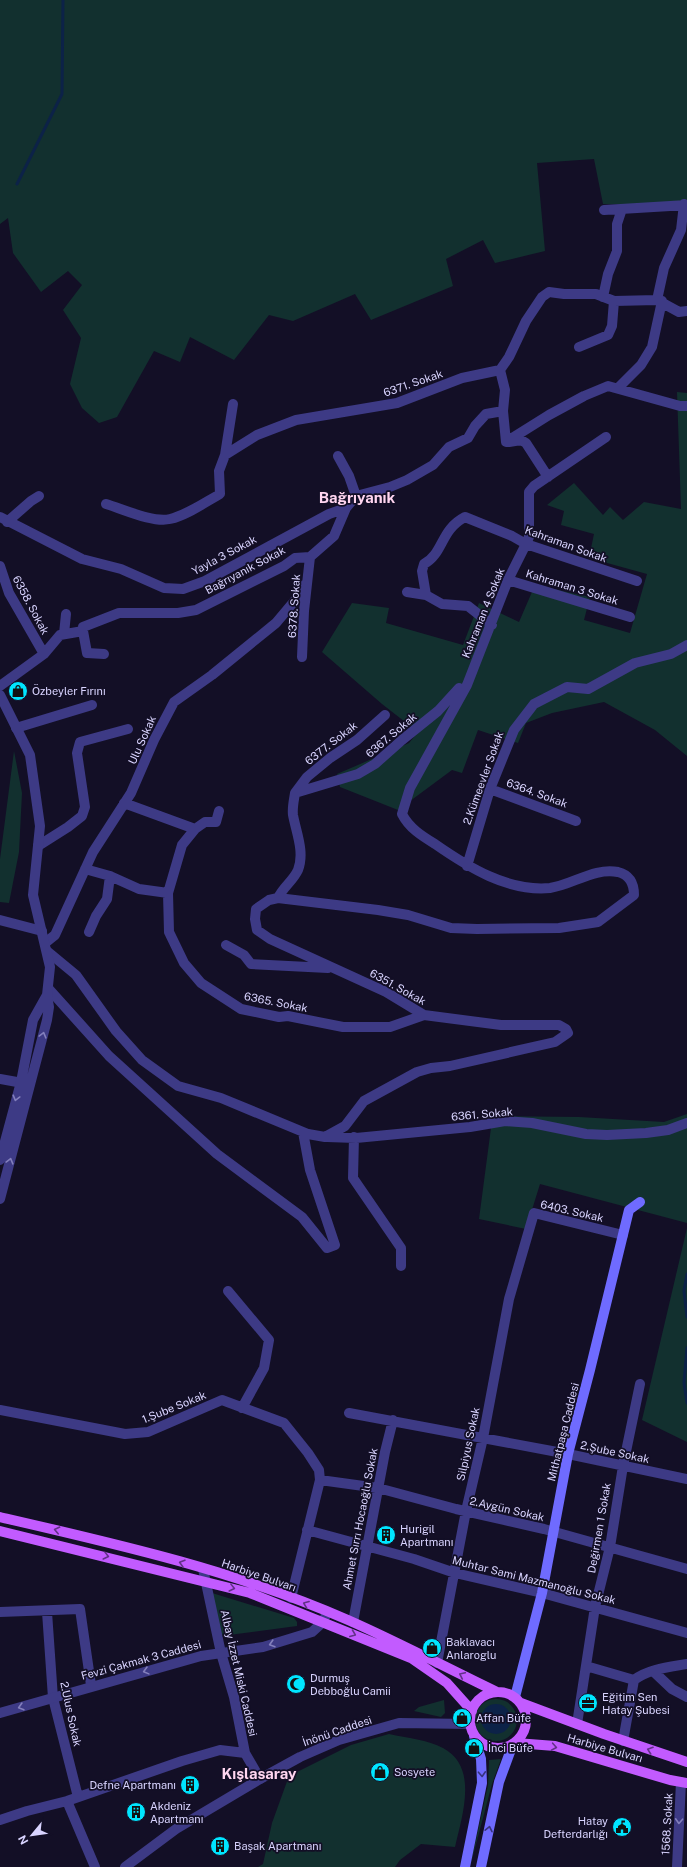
<svg xmlns="http://www.w3.org/2000/svg" width="687" height="1867" font-family="'Public Sans',sans-serif">
  <style>
    .green { fill: #12302f }
    .water { fill: #0c2248 }
    .lines { fill: none; stroke-linecap: round; stroke-linejoin: round }
    .stream { stroke: #0c2248; stroke-width: 3 }
    .minor { stroke: #3d3a85; stroke-width: 10 }
    .tertiary { stroke: #3d3a85; stroke-width: 10 }
    .secondary { stroke: #6f6bff; stroke-width: 10 }
    .primary { stroke: #c25bff; stroke-width: 10 }
    .oneway { stroke: #837fbc }
    .oneway2 { stroke: #623188 }
    .oneway3 { stroke: #38347d }
    .labels { text-anchor: middle; dominant-baseline: central; stroke-width: 3.5; stroke-linejoin: round; paint-order: stroke }
    .street-label { font-size: 11px; fill: #d9d4ff; stroke: #130f26 }
    .poi-label { font-size: 11px; fill: #d9d4ff; stroke: #130f26; text-anchor: start }
    .district-label { font-size: 15px; font-weight: bold; fill: #ffd6f0; stroke: #130f26 }
  </style>
  <rect width="100%" height="100%" fill="#130f26"/>
  <path class="green" d="M0 0H687V206L603 204 594 159 537 163 545 251 495 263 483 240 446 259 453 286 371 320 355 294 293 321 269 315 234 360 190 337 180 362 154 351 117 417 99 423 82 408 70 384 81 338 63 310 82 285 68 271 41 292 13 253 8 218 0 224Z
    M677 392 687 393V756L655 730 604 702 552 713 526 723 518 743 478 730 462 773 452 770 398 810 340 787 337 774 409 743 418 732 382 704 322 652 352 603 389 608 386 623 463 645 479 603 519 622 535 585 590 597 584 620 630 633 647 574 589 558 594 534 561 525 564 511 547 505 574 483 603 515 610 507 623 520 644 502 681 509Z
    M14 751 22 793 19 852 9 903 0 902V859Z
    M687 1114V1223L540 1184 526 1229 479 1219 491 1128 494 1116 579 1117 664 1122Z
    M687 1228V1442L642 1420Z
    M212 1593 294 1618 297 1622V1626L221 1636Z
    M475 1720a21 21 0 1 1 42 0a21 21 0 1 1-42 0Z
    M444 1700 445 1713 441 1717 414 1711 419 1707Z
    M389 1734C407 1738 428 1740 443 1748 479 1767 462 1816 455 1847L421 1844 400 1860 395 1867H258L263 1864 272 1823 289 1776 351 1745Z
    M501 1759 492 1784 470 1867 488 1785 489 1760Z"/>
  <path class="water" d="M481 1719a15 15 0 1 1 30 0a15 15 0 1 1-30 0Z"/>
  <g class="lines">
    <path class="stream" d="M17 184 62 94 63 0
      M687 1274 684 1291 687 1317
      M687 1348 684 1383 687 1403"/>
    <path class="minor" d="M604 210 687 205
      M603 297 608 274 617 251V224L622 209
      M657 300 664 268 681 230 684 204
      M579 347 608 335 612 326 614 301
      M500 370 505 390 503 411 506 442 549 415 584 396 608 386 680 406H687
      M618 388 641 365 652 347 662 301
      M509 442 521 440 526 443 548 477
      M225 455 257 435 296 420 397 403 462 378 500 370 509 357 526 321 542 297 549 292 564 294H596L614 301 657 300 679 312 687 311
      M338 456 349 476 356 496
      M106 504C123 509 153 523 170 519 187 515 204 503 220 494L219 471 225 455 233 404
      M0 517 82 559 121 569 164 588 183 589 205 581 329 514 346 508
      M7 522 31 501 39 496
      M0 566 9 593 44 654
      M508 580 630 617
      M407 592 426 595 442 604 468 606 492 625
      M426 595 422 571 424 564C444 553 440 530 465 517L512 536 526 544 637 581
      M83 631 87 653 104 654
      M64 634 66 614
      M302 657 304 611 310 557
      M0 686 44 654 60 635 83 631V627L119 613H178L196 610 284 566 295 558 310 557 334 536 346 508 356 496 390 487 407 480 433 465 449 447 468 438 475 426 486 414 503 411
      M16 728 92 705
      M490 789 576 821
      M295 793 307 777 330 758 357 740 385 715
      M124 803 195 829 205 822H216L219 811
      M195 829 182 845 168 893 169 932 184 963 201 983 241 1009 279 1017 288 1016 343 1027H390L424 1015
      M38 846 68 827 82 816 85 807 77 753 80 742 128 729
      M467 866 490 789 514 730 534 704 567 687 588 689 635 663 671 654 687 645
      M85 869 110 876 139 889 168 893
      M278 898C283 887 293 881 298 870 305 852 296 832 293 815 292 808 294 800 295 793L358 774 375 764 402 740 438 711 459 688
      M0 920 42 931
      M89 932 96 916 107 899 110 876
      M45 943 55 935 93 852 131 793 154 740 174 702 212 675 276 623 297 598 304 585 307 584
      M226 945 244 955 251 964 328 968
      M47 951 76 975 116 1031 142 1060 178 1086 221 1098 308 1134 325 1137 345 1126 364 1101 417 1072 431 1068 450 1066 555 1042 568 1033 566 1029 559 1025H501L424 1015 386 992 270 939 257 930 255 919 256 909 269 900 278 898 378 910 408 915 451 928 477 929 559 928 598 922 634 895C634 884 630 875 618 872 595 867 572 885 550 888 508 892 468 867 435 844 422 836 409 828 402 814L410 788 467 685 508 580 526 544 529 537V492L534 486 606 437
      M48 988 109 1056 217 1154 302 1217 327 1248 335 1245 310 1170 303 1132
      M0 1079 28 1084
      M327 1137 356 1138 470 1127 505 1121 532 1123 586 1134 607 1135 646 1133 668 1130 687 1123
      M354 1137 353 1178 401 1248V1266
      M228 1291 269 1340 264 1368 242 1408
      M0 1410 125 1434 148 1432 222 1400 284 1423 308 1453 319 1470 320 1480 291 1598
      M349 1413 568 1454 687 1479
      M320 1480 378 1488 456 1509 544 1529 687 1569
      M307 1530 414 1559 455 1573 542 1593 687 1633
      M203 1569 221 1653 234 1697 245 1753 260 1779
      M0 1612 80 1609 91 1685
      M47 1612 53 1698 78 1797
      M353 1622 385 1452 393 1420
      M437 1663 466 1511 483 1438 509 1299 534 1213 623 1235
      M586 1666 634 1680
      M653 1671 672 1689 687 1697
      M577 1724 595 1607 610 1547 623 1466 640 1384
      M623 1741 634 1680C648 1669 670 1667 687 1664
      M67 1801 95 1867
      M0 1820 27 1811 67 1801 182 1761 220 1750 245 1753
      M677 1867 681 1782"/>
    <path class="tertiary" d="M0 695 30 755 40 826 33 895 50 967 47 995 49 1007 47 1020 0 1199
      M0 1160 21 1082 33 1020 47 995
      M0 1713 201 1656 263 1647 312 1632 323 1622 327 1612
      M125 1867 176 1829 260 1779 300 1757 339 1740 399 1723 470 1724"/>
    <path class="secondary" d="M515 1697 542 1593 568 1454 590 1370 629 1210 640 1202
      M465 1867 482 1783 481 1759 474 1736
      M481 1867 499 1782 513 1744"/>
    <path class="primary" d="M0 1517C117 1544 237 1571 348 1620 398 1642 447 1668 497 1692
      M0 1531 250 1593 411 1658 447 1683 472 1711
      M470 1720a28 28 0 1 1 56 0a28 28 0 1 1-56 0Z
      M521 1703 604 1734 687 1762
      M516 1743 555 1746 670 1780 687 1783"/>
  </g>
  <defs><path id="oneway-chevron" d="M-2-3.5L2.5 0L-2 3.5" fill="none" stroke-width="1.6" stroke-linecap="round" stroke-linejoin="round"/></defs>
  <g class="oneway">
    <use href="#oneway-chevron" transform="translate(43 1035) rotate(-75)"/>
    <use href="#oneway-chevron" transform="translate(16 1098) rotate(105)"/>
    <use href="#oneway-chevron" transform="translate(10 1161) rotate(-75)"/>
    <use href="#oneway-chevron" transform="translate(272 1644) rotate(163)"/>
    <use href="#oneway-chevron" transform="translate(146 1671) rotate(165)"/>
    <use href="#oneway-chevron" transform="translate(21 1707) rotate(164)"/>
    <use href="#oneway-chevron" transform="translate(679 1821) rotate(93)"/>
  </g>
  <g class="oneway2">
    <use href="#oneway-chevron" transform="translate(57 1530) rotate(-167)"/>
    <use href="#oneway-chevron" transform="translate(106 1556) rotate(14)"/>
    <use href="#oneway-chevron" transform="translate(182 1563) rotate(-164)"/>
    <use href="#oneway-chevron" transform="translate(232 1588) rotate(14)"/>
    <use href="#oneway-chevron" transform="translate(306 1604) rotate(-159)"/>
    <use href="#oneway-chevron" transform="translate(353 1634) rotate(22)"/>
    <use href="#oneway-chevron" transform="translate(462 1675) rotate(-155)"/>
    <use href="#oneway-chevron" transform="translate(554 1747) rotate(10)"/>
    <use href="#oneway-chevron" transform="translate(650 1750) rotate(-161)"/>
  </g>
  <g class="oneway3">
    <use href="#oneway-chevron" transform="translate(482 1774) rotate(87)"/>
    <use href="#oneway-chevron" transform="translate(489 1829) rotate(-78)"/>
  </g>
  <defs>
    <g id="shop-disc" transform="scale(1)"><circle r="9.5" fill="#00e5ff" stroke="#130f26"/><path d="M-5-2.5h2.3a2.7 3.5 0 0 1 5.4 0H5L5.5 6h-11ZM-1.5-2.5h3a1.5 2.3 0 0 0-3 0Z" fill="#111"/></g>
    <g id="building-disc" transform="scale(1)"><circle r="9.5" fill="#00e5ff" stroke="#130f26"/><path d="M-4-6H4V6H1V3H-1V6H-4ZM-2.5-4.3h1.7v1.8h-1.7ZM.8-4.3h1.7v1.8H.8ZM-2.5-1h1.7V.8h-1.7ZM.8-1h1.7V.8H.8Z" fill="#111"/></g>
    <g id="mosque-disc" transform="scale(1)"><circle r="9.5" fill="#00e5ff" stroke="#130f26"/><path d="M3.5-4.9A6 6 0 1 0 3.5 4.9A5 5 0 1 1 3.5-4.9Z" fill="#111"/></g>
    <g id="office-disc" transform="scale(1)"><circle r="9.5" fill="#00e5ff" stroke="#130f26"/><path d="M-6-3h4V-5.5h4V-3h4V5H-6ZM-1-4.5V-3h2v-1.5ZM-6 0V1H6V0Z" fill="#111"/></g>
    <g id="civic-disc" transform="scale(1)"><circle r="9.5" fill="#00e5ff" stroke="#130f26"/><path d="M-.6-6.5H3V-4.5H.6V-3L4-1V1h2V6H-6V1h2V-1L-.6-3ZM-1.2 2.5V6h2.4V2.5Z" fill="#111"/></g>
  </defs>
  <g fill-rule="evenodd">
    <use href="#shop-disc" x="18" y="691"/>
    <use href="#building-disc" x="386" y="1535"/>
    <use href="#shop-disc" x="432" y="1648"/>
    <use href="#mosque-disc" x="296" y="1684"/>
    <use href="#office-disc" x="588" y="1703"/>
    <use href="#shop-disc" x="462" y="1718"/>
    <use href="#shop-disc" x="474" y="1748"/>
    <use href="#shop-disc" x="380" y="1772"/>
    <use href="#building-disc" x="190" y="1785"/>
    <use href="#building-disc" x="136" y="1812"/>
    <use href="#civic-disc" x="622" y="1827"/>
    <use href="#building-disc" x="220" y="1846"/>
  </g>
  <g class="labels">
    <g class="street-label">
      <text transform="translate(413 383) rotate(-19)">6371. Sokak</text>
      <text transform="translate(566 544) rotate(20)">Kahraman Sokak</text>
      <text transform="translate(224 555) rotate(-28)">Yayla 3 Sokak</text>
      <text transform="translate(245 570) rotate(-28)">Bağrıyanık Sokak</text>
      <text transform="translate(572 587) rotate(17)">Kahraman 3 Sokak</text>
      <text transform="translate(31 605) rotate(62)">6358. Sokak</text>
      <text transform="translate(294 606) rotate(-86)">6378. Sokak</text>
      <text transform="translate(483 613) rotate(-68)">Kahraman 4 Sokak</text>
      <text transform="translate(391 735) rotate(-40)">6367. Sokak</text>
      <text transform="translate(142 740) rotate(-66)">Ulu Sokak</text>
      <text transform="translate(331 743) rotate(-38)">6377. Sokak</text>
      <text transform="translate(483 778) rotate(-70)">2.Kümeevler Sokak</text>
      <text transform="translate(537 793) rotate(20)">6364. Sokak</text>
      <text transform="translate(398 987) rotate(29)">6351. Sokak</text>
      <text transform="translate(276 1002) rotate(11)">6365. Sokak</text>
      <text transform="translate(482 1114) rotate(-5)">6361. Sokak</text>
      <text transform="translate(572 1211) rotate(13)">6403. Sokak</text>
      <text transform="translate(174 1407) rotate(-22)">1.Şube Sokak</text>
      <text transform="translate(563 1432) rotate(-76)">Mithatpaşa Caddesi</text>
      <text transform="translate(468 1444) rotate(-78)">Silpiyus Sokak</text>
      <text transform="translate(615 1452) rotate(12)">2.Şube Sokak</text>
      <text transform="translate(507 1509) rotate(13)">2.Aygün Sokak</text>
      <text transform="translate(360 1519) rotate(-79)">Ahmet Sırrı Hocaoğlu Sokak</text>
      <text transform="translate(599 1528) rotate(-80)">Değirmen 1 Sokak</text>
      <text transform="translate(259 1575) rotate(19)">Harbiye Bulvarı</text>
      <text transform="translate(534 1580) rotate(14)">Muhtar Sami Mazmanoğlu Sokak</text>
      <text transform="translate(141 1660) rotate(-15)">Fevzi Çakmak 3 Caddesi</text>
      <text transform="translate(239 1673) rotate(77)">Albay İzzet Miski Caddesi</text>
      <text transform="translate(71 1714) rotate(78)">2.Ulus Sokak</text>
      <text transform="translate(337 1731) rotate(-19)">İnönü Caddesi</text>
      <text transform="translate(605 1748) rotate(16)">Harbiye Bulvarı</text>
      <text transform="translate(667 1824) rotate(-87)">1568. Sokak</text>
    </g>
    <g class="poi-label">
      <text x="32" y="691">Özbeyler Fırını</text>
      <text x="400" y="1529">Hurigil<tspan x="400" dy="13">Apartmanı</tspan></text>
      <text x="446" y="1642">Baklavacı<tspan x="446" dy="13">Anlaroglu</tspan></text>
      <text x="310" y="1678">Durmuş<tspan x="310" dy="13">Debboğlu Camii</tspan></text>
      <text x="602" y="1697">Eğitim Sen<tspan x="602" dy="13">Hatay Şubesi</tspan></text>
      <text x="476" y="1718">Affan Büfe</text>
      <text x="488" y="1748">İnci Büfe</text>
      <text x="394" y="1772">Sosyete</text>
      <text x="176" y="1785" text-anchor="end">Defne Apartmanı</text>
      <text x="150" y="1806">Akdeniz<tspan x="150" dy="13">Apartmanı</tspan></text>
      <text x="608" y="1821" text-anchor="end">Hatay<tspan x="608" dy="13">Defterdarlığı</tspan></text>
      <text x="234" y="1846">Başak Apartmanı</text>
    </g>
    <g class="district-label">
      <text x="357" y="497">Bağrıyanık</text>
      <text x="259" y="1773">Kışlasaray</text>
    </g>
  </g>
  <g transform="translate(32 1835) rotate(241)" stroke="#130f26" stroke-width="3" paint-order="stroke">
  <path d="M0-3L7 15L0 10L-7 15Z" fill="#d9d4ff"/>
  <text y="-6" font-size="11" font-weight="bold" text-anchor="middle" fill="#d9d4ff">N</text>
  </g>
</svg>
